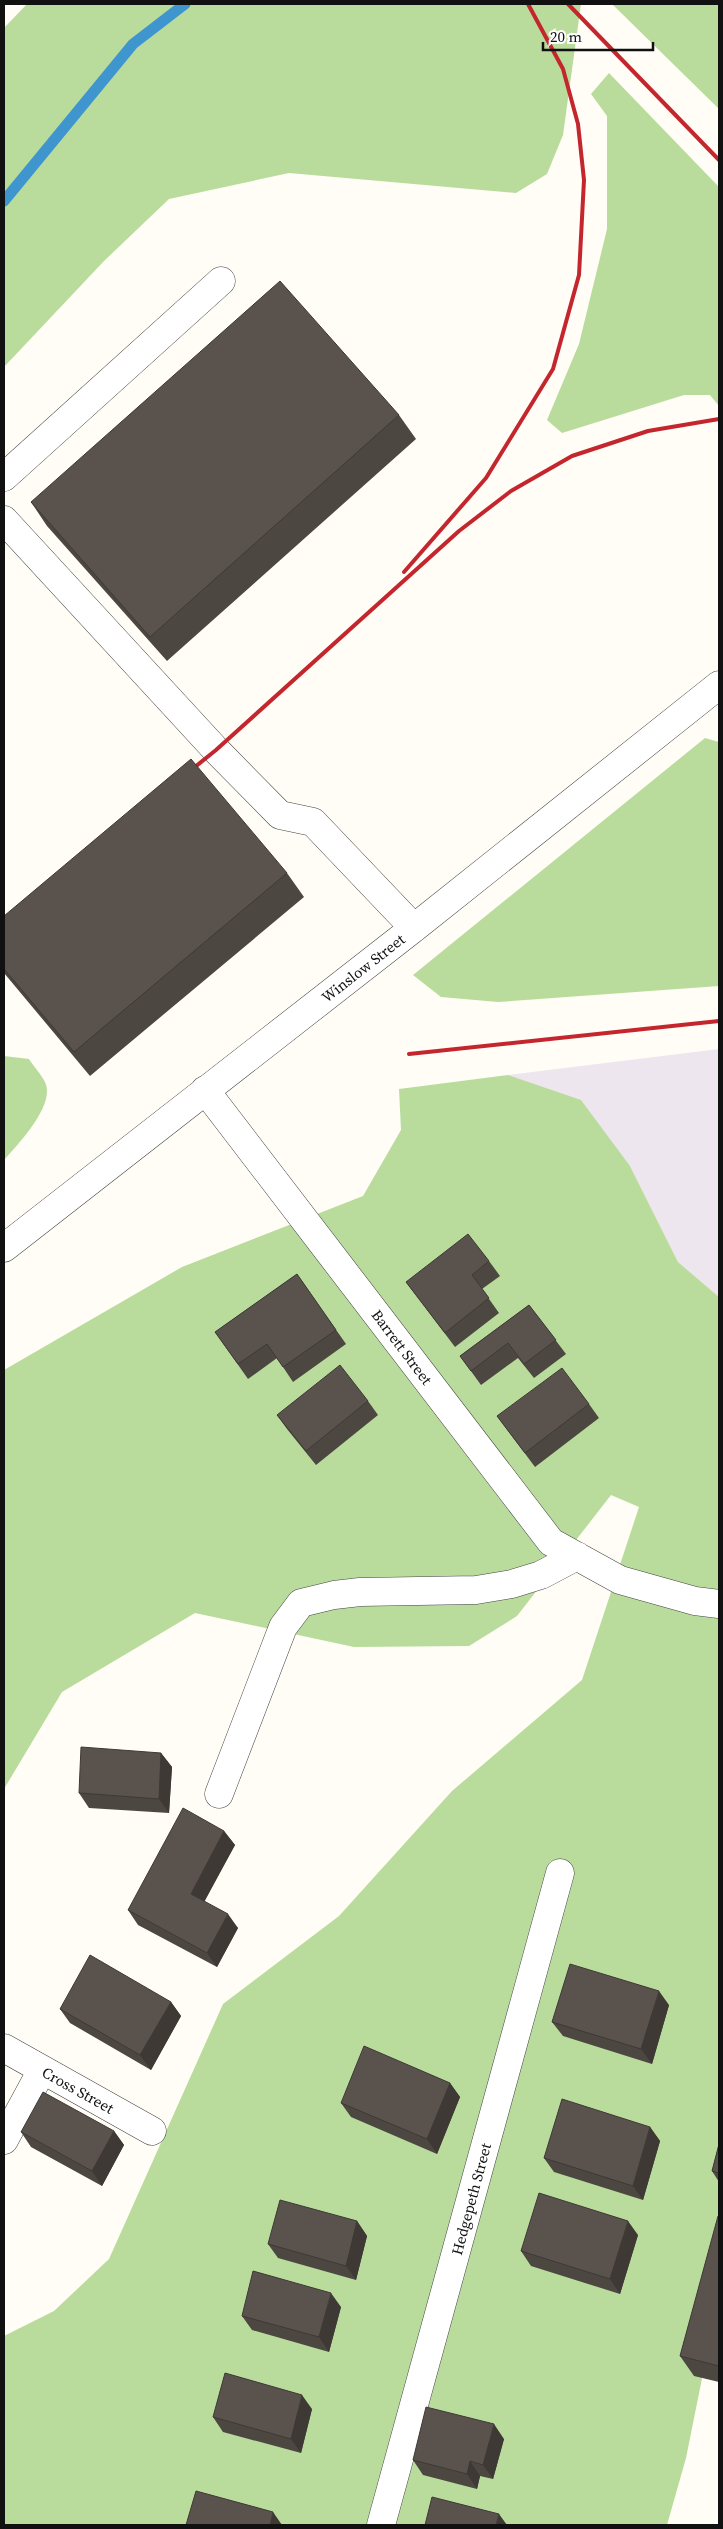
<svg xmlns="http://www.w3.org/2000/svg" width="723" height="2529" font-family="'Source Serif 4',serif">
  <style>
    .industrial { fill: #eee6ef }
    .forest { fill: #b9dc9c }
    .lines { fill: none; stroke-linecap: round; stroke-linejoin: round }
    .stream { stroke: #3f96cf; stroke-width: 11 }
    .minor-casing { stroke: #444; stroke-width: 29 }
    .minor { stroke: #fff; stroke-width: 28 }
    .rail { stroke: #c4262e; stroke-width: 4 }
    .wall { fill: #4d4742 }
    .shaded-wall { fill: #3f3936 }
    .building { fill: #5a524d; stroke: #3f3936 }
    .labels { text-anchor: middle; dominant-baseline: central; stroke-width: 5; stroke-linejoin: round; paint-order: stroke }
    .street-label { font-size: 15px; fill: #111; stroke: #fff }
  </style>
  <rect width="100%" height="100%" fill="#fffdf5"/>
  <path class="industrial" d="M719 1049V1297L678 1262 630 1166 508 1075Z"/>
  <path class="forest" d="M27 4H581L563 135 547 174 516 193 289 173 169 199 104 261 4 367V28Z
    M612 4H719V109Z
    M609 73 719 187V406L710 395H684L562 433 547 420 579 344 607 229V116L591 94Z
    M705 738 719 742V986L498 1002 441 997 413 975Z
    M4 1056 29 1059C34 1067 41 1074 45 1082 56 1105 18 1144 4 1160Z
    M508 1075 581 1100 630 1166 678 1262 719 1297V2294L686 2458 667 2525H4V2336L54 2311 109 2259 223 2004 339 1916 452 1791 582 1680 639 1507 611 1495 517 1616 469 1646 354 1647 195 1613 62 1692 4 1789V1370L182 1267 363 1196 401 1130 399 1089Z"/>
  <g class="lines">
    <path class="stream" d="M4 201 133 44 185 4"/>
    <g class="minor-casing">
      <path id="minor" d="M4 477 221 281
        M4 520 216 750 280 815 313 822 414 928
        M205 1090 551 1542 620 1580 695 1601 719 1604
        M4 1248 414 928 719 685
        M219 1794 283 1627 301 1603 334 1595 360 1592 476 1590 512 1584 541 1575 577 1556
        M4 2048 152 2131
        M4 2140 42 2070
        M381 2525 560 1873"/>
    </g>
    <use href="#minor" class="minor"/>
    <path class="rail" d="M568 4 719 160
      M404 572 486 478 553 369 579 275 584 180 578 124 563 69 528 4
      M185 775 216 750 459 531 511 491 572 456 648 431 719 419
      M409 1054 719 1021"/>
  </g>
  <path class="wall" d="M399 415 416 439 167 661 47 526 31 502Z
    M287 873 304 897 90 1076 4 973V916Z
    M489 1261 500 1276 482 1289 499 1313 455 1347 406 1282Z
    M297 1274 346 1344 293 1382 277 1358 248 1379 215 1332Z
    M529 1305 566 1354 534 1378 518 1358 481 1385 460 1356Z
    M368 1401 378 1415 316 1465 287 1429 277 1415Z
    M589 1404 599 1418 535 1467 497 1416Z
    M161 1753 172 1767 169 1813 89 1808 79 1793Z
    M224 1831 235 1845 204 1901 238 1928 217 1967 138 1925 128 1910Z
    M171 2002 181 2016 151 2070 70 2023 60 2009Z
    M669 2005 652 2064 563 2036 552 2022Z
    M450 2083 460 2097 437 2154 351 2117 341 2103Z
    M650 2127 660 2141 643 2200 554 2172 544 2158Z
    M114 2131 124 2145 102 2186 31 2147 21 2132Z
    M719 2144V2182L712 2171Z
    M719 2216V2382L694 2376 680 2356Z
    M357 2221 367 2236 356 2280 278 2258 268 2244Z
    M638 2235 620 2294 531 2266 521 2251Z
    M341 2307 329 2352 252 2330 242 2316Z
    M312 2409 301 2453 223 2432 213 2417Z
    M504 2439 493 2479 480 2476 477 2489 423 2475 413 2460Z"/>
  <path class="shaded-wall" d="M161 1753 172 1767 169 1813 159 1799Z
    M224 1831 235 1845 201 1908 191 1894Z
    M228 1914 238 1928 217 1967 207 1953Z
    M659 1991 669 2005 652 2064 641 2049Z
    M171 2002 181 2016 151 2070 140 2055Z
    M450 2083 460 2097 437 2154 427 2139Z
    M650 2127 660 2141 643 2200 633 2186Z
    M114 2131 124 2145 102 2186 92 2171Z
    M357 2221 367 2236 356 2280 346 2266Z
    M628 2221 638 2235 620 2294 610 2279Z
    M331 2293 341 2307 329 2352 319 2337Z
    M302 2395 312 2409 301 2453 291 2439Z
    M494 2424 504 2439 493 2479 483 2465Z
    M470 2461 480 2476 477 2489 467 2474Z
    M273 2512 282 2525H270Z
    M499 2514 507 2525H496Z"/>
  <path class="building" d="M280 281 399 415 150 637 31 502Z
    M191 759 287 873 74 1052 4 969V916Z
    M468 1234 489 1261 472 1275 489 1298 445 1333 406 1282Z
    M297 1274 336 1330 283 1367 267 1344 238 1364 215 1332Z
    M529 1305 556 1340 524 1364 508 1343 471 1371 460 1356Z
    M340 1365 368 1401 306 1451 277 1415Z
    M562 1368 589 1404 525 1453 497 1416Z
    M81 1747 161 1753 159 1799 79 1793Z
    M183 1808 224 1831 191 1894 228 1914 207 1953 128 1910Z
    M90 1955 171 2002 140 2055 60 2009Z
    M570 1964 659 1991 641 2049 552 2022Z
    M364 2046 450 2083 427 2139 341 2103Z
    M43 2092 114 2131 92 2171 21 2132Z
    M562 2099 650 2127 633 2186 544 2158Z
    M719 2144V2173L712 2171Z
    M539 2193 628 2221 610 2279 521 2251Z
    M280 2200 357 2221 346 2266 268 2244Z
    M718 2216H719V2366L680 2356Z
    M253 2271 331 2293 319 2337 242 2316Z
    M225 2373 302 2395 291 2439 213 2417Z
    M426 2407 494 2424 483 2465 470 2461 467 2474 413 2460Z
    M196 2491 273 2512 270 2525H186Z
    M432 2497 499 2514 496 2525H425Z"/>
  <g class="labels">
    <g class="street-label">
      <text transform="translate(363 968) rotate(-38)">Winslow Street</text>
      <text transform="translate(402 1347) rotate(53)">Barrett Street</text>
      <text transform="translate(78 2090) rotate(29)">Cross Street</text>
      <text transform="translate(471 2199) rotate(-75)">Hedgepeth Street</text>
    </g>
  </g>
  <rect width="723" height="2529" fill="none" stroke="#111111" stroke-width="10"/>
  <path d="M543 42v8h110v-8" fill="none" stroke="#111111" stroke-width="2.5"/>
  <text x="550" y="42" font-size="15" fill="#111111" stroke="#ffffff" stroke-width="4" paint-order="stroke">20 m</text>
</svg>
